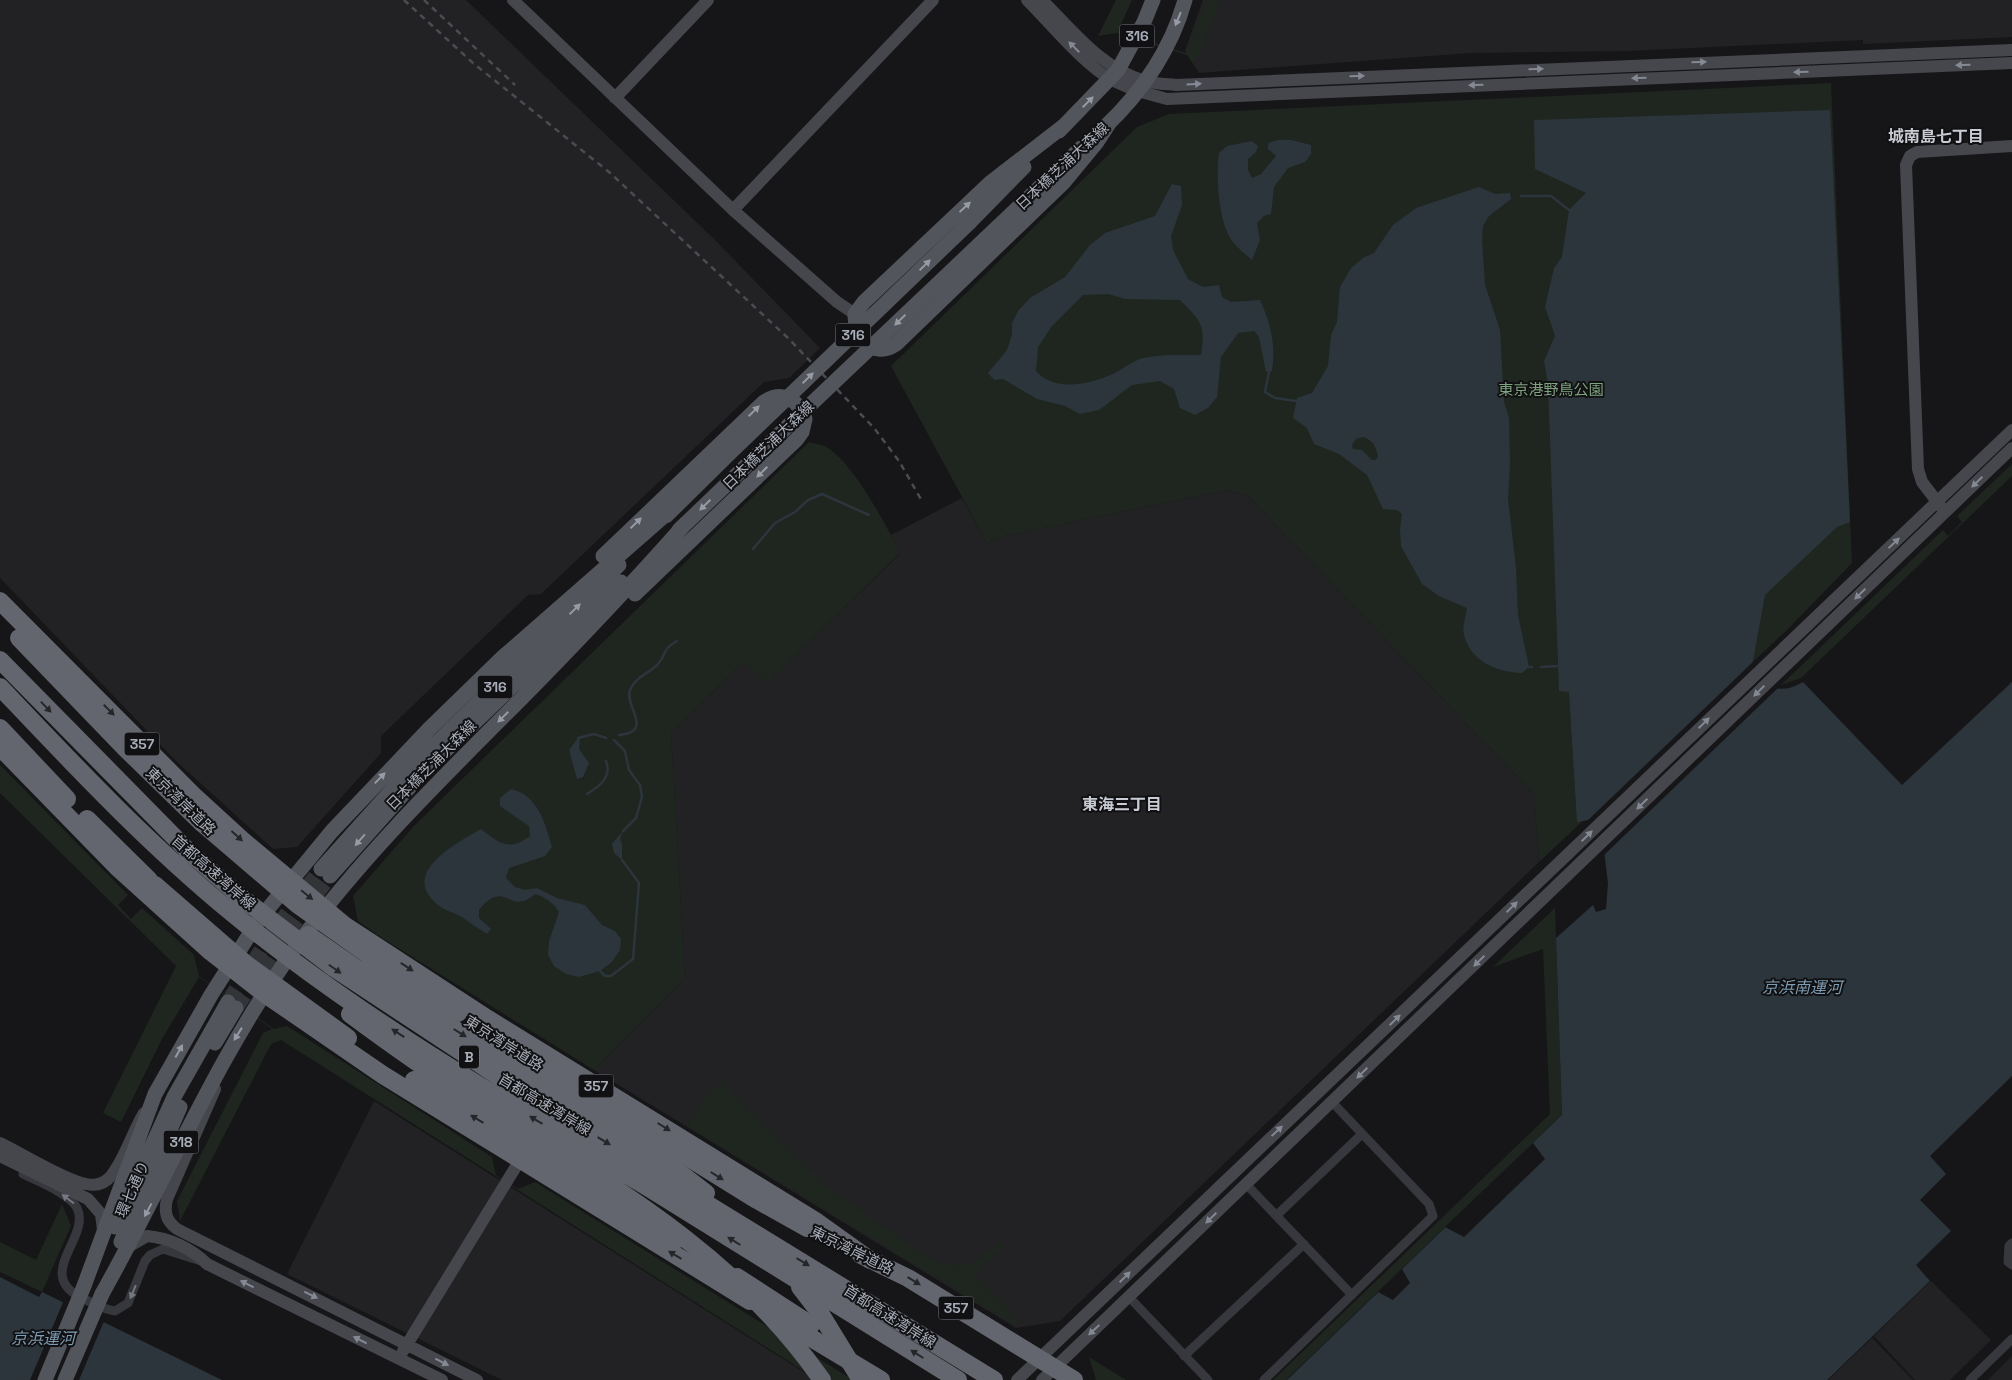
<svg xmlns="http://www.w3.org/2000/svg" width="2012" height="1380" font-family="'Space Grotesk','Noto Sans JP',sans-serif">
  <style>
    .built { fill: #222225 }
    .green { fill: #1e261f }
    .water { fill: #2c353c; fill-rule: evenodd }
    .pier { fill: #161618 }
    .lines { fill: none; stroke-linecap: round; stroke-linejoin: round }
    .stream { stroke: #2c353c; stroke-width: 2.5 }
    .primary-tunnel { stroke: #333438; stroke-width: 15; stroke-dasharray: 15 8; stroke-linecap: butt }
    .street { stroke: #37383d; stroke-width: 9 }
    .secondary { stroke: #45474d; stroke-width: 12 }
    .primary { stroke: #53555c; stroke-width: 15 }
    .highway { stroke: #63666e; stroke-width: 18 }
    .rail { stroke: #4a4c52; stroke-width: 2.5; stroke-dasharray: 6 5; stroke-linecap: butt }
    .primary-bridge { stroke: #53555c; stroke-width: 15 }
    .highway-bridge { stroke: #63666e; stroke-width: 18 }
    .oneway { fill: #979ba6 }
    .oneway2 { fill: #858993 }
    .oneway3 { fill: #26262a }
    .oneway4 { fill: #757881 }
    .labels { text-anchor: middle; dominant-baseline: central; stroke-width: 4; stroke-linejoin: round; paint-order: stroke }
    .shield { fill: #111113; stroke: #7b7e86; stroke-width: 1 }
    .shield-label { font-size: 14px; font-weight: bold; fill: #a8adb8 }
    .street-label { font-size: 15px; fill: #a8adb8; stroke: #111113 }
    .park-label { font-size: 15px; fill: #7fa37f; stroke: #111113 }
    .neighbourhood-label { font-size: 16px; font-weight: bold; fill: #c9ccd4; stroke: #111113 }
    .water-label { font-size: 16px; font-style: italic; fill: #7e9cb3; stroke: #111113 }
  </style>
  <rect width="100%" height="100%" fill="#161618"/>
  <path class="built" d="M0 0H466L716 241 820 348 789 378 764 382 541 594 528 595 381 736V753L297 847 273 849 177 762 0 578Z
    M1203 0H2012V37L1863 44V40L1627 51 1470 53 1199 73 1185 51Z
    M1227 490 1248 496 1534 794 1539 862 1060 1321 1016 1328 594 1070 685 978 671 733 745 661 767 682 900 554 891 535 962 498 987 543 1000 537Z
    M374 1101 807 1374 811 1380H502L287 1274Z
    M1931 1281 1991 1340 1950 1380H1915L1874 1336Z
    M1872 1338 1913 1380H1828Z
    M2012 1356V1380H1988Z"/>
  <path class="green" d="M1116 0H1132L1118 31 1186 53 1207 0H1219L1215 16 1194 65 1187 55 1117 33 1098 36Z
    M1831 83 1852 563 1788 629 1539 862 1534 794 1248 496 1227 490 1000 537 987 543 891 366 1137 127 1169 114Z
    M809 442C815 444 823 444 828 448 853 463 887 526 900 553L767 683 744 662 671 733 685 978 594 1070 382 938 358 921 353 896 413 827 456 785Z
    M2012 464V476L1801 678 1781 685 1943 530 1948 536 1962 522 1957 516Z
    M0 765 128 895 118 905 131 919 142 908 194 955 199 976 274 1029 287 1026 492 1157 496 1175 518 1189 535 1182 853 1380H818L281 1040 271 1044 180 1221 177 1201 263 1033 272 1029 199 977 162 1039 121 1122 103 1113 176 966 0 793Z
    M1555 908 1562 1115 1286 1380H1273L1550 1114 1543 949 1493 967Z
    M721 1081 824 1185 928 1257C961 1272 973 1266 998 1242H1002L1005 1245 974 1274 1016 1317V1326L687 1126 704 1099Z
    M62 1204 71 1226 42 1292 0 1272V1242L36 1260Z
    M1089 1357 1126 1380H1096Z"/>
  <path class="water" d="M1830 110 1850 522 1837 527 1765 595 1751 672C1765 690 1783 694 1803 682L1902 785 2012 682V1076L1930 1156 1946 1174 1920 1200 1951 1231 1916 1265 1930 1281 1827 1380H1287L1562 1115 1556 938 1593 905 1596 912 1606 909 1608 883 1600 818 1577 822 1569 692 1559 691 1548 383 1544 361 1555 336 1545 307 1554 268 1562 257 1569 210 1586 193 1535 169 1534 120Z
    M1278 140H1291L1311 145V154L1305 162 1288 168 1274 187 1271 214 1264 216 1257 223 1260 240 1252 260C1244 253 1235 246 1230 238 1218 217 1216 176 1219 153L1227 146 1252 141 1258 146 1256 152 1248 159V170L1252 178 1261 174 1276 156 1268 149V143Z
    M1172 184 1181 186 1182 205 1171 236 1173 250 1188 279 1203 287 1219 285 1222 297 1231 302 1260 300C1271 324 1276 346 1272 371L1266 372 1259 337 1254 331 1238 333 1221 357 1217 397 1208 408 1195 415 1180 408 1174 389 1160 381 1132 385 1099 410 1080 414 1065 406 1037 399 1003 379 994 380 988 373 1007 350 1012 335V323L1018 311 1030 298 1065 277 1090 245 1105 233 1155 216ZM1108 294 1125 299 1180 300C1201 321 1206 325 1201 355 1181 355 1162 354 1143 358 1133 361 1124 368 1115 373 1092 384 1055 393 1036 371L1038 347 1052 326 1083 295Z
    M1479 187 1495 194 1510 193 1511 199 1489 216 1483 226 1482 240 1485 285 1500 330 1504 402 1509 418 1510 465 1508 499 1516 568 1518 615 1529 667 1522 673C1497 672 1471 662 1464 635 1462 627 1466 616 1467 608L1439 596 1422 584 1401 546 1400 529 1402 514 1397 510 1383 509 1367 475 1339 454 1314 444 1307 428 1293 418 1297 398 1312 393 1328 366 1331 335 1337 322 1340 287 1351 268 1363 258 1374 253 1393 225 1416 208ZM1363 437C1373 440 1376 447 1378 456L1376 460H1372L1362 450 1353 449 1352 445 1356 439Z
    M578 738 580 739 579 749 589 763 583 777 577 779 569 750Z
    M511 789C538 795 545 823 552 847L545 856 509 868 506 878 515 887 525 890 537 888 557 898 585 905 602 925 615 931 621 939 620 950 612 962 600 971 579 977 566 974 554 966 548 955 549 941 559 912C554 903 545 897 535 894 509 917 505 877 479 910V918L491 929 487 934C479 929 470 923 462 917 454 912 445 911 438 905 398 873 457 843 481 829 499 843 509 852 530 836L529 826 500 806V798Z
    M623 831 620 839 622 844V860L614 853 612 844Z
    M0 1277 39 1297 42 1292 222 1380H0Z"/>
  <path class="pier" d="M1756 659 1754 672 1761 681 1779 687 1602 857 1597 821 1585 823Z
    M1533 1143 1545 1159 1464 1237 1445 1227Z
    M1402 1269 1410 1283 1393 1300 1378 1292Z
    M64 1300 105 1319 79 1380H30Z"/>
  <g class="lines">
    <path class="stream" d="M1521 196H1551L1569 210
      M1269 372 1265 392 1275 398 1296 401
      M753 549 775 523 795 512 808 500 822 494 869 515
      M1529 667H1532
      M1541 667 1558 666
      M619 735C655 731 624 707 630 690 635 677 650 673 658 664 667 654 661 650 677 641
      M578 738 594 734 606 738
      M614 740 625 751 629 770 640 785 642 797 636 818 623 831
      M587 794C600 786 612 777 606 761
      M600 971 605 976H611L633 959 639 883 622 860"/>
    <path class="primary-tunnel" d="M228 1002 272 933 321 869
      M236 1008 281 941 330 876"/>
    <path class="street" d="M23 1174C37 1181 70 1194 77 1208 92 1238 30 1276 86 1300 95 1304 105 1310 115 1311L128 1303 145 1261 150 1255 163 1249 201 1261
      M1246 1184 1352 1295
      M1277 1215 1362 1134
      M2012 1243 2009 1246 2008 1262 2012 1265
      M1129 1297 1208 1380
      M1184 1356 1304 1244
      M1264 1380 1433 1216 1429 1204 1332 1102
      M1970 1380 2012 1339"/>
    <path class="secondary" d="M513 0 733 210 837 302 855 314
      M1027 0C1050 23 1084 65 1112 80 1129 89 1148 94 1167 99L2012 63
      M1042 0C1073 31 1102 69 1145 81 1155 84 1166 84 1176 85L2012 50
      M615 98 708 0
      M733 210 933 0
      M1942 508 1922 482 1918 469 1906 165 1910 156 1917 152 2012 146
      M215 1089 167 1199C164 1212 166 1221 177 1229L477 1380
      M0 1143C21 1153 66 1181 86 1184 95 1186 104 1184 110 1177 123 1163 133 1131 144 1113
      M0 1156 88 1199 101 1214 103 1230
      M128 1247 147 1236C169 1238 191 1248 207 1264L442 1380
      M403 1351 520 1160
      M1017 1380 2012 430
      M1042 1380 2012 448"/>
    <path class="primary" d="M1065 125 990 183 864 302 855 314C854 337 874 360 896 344L1064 182 1097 142 1110 122
      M1104 128C1141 93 1171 50 1185 0
      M1059 131 1118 70 1144 22 1153 0
      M970 222 1024 167
      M986 238 1081 148
      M666 516 735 448
      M679 530 749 463
      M603 556 764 402C782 390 798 399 805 419L802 432 797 439 635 594
      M321 869 416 763 619 565
      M330 876 423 772 621 582
      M215 1043 236 1008
      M115 1227 174 1097 228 1002
      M121 1242 180 1107
      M84 1286 155 1094 211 995 258 921 332 831 429 729 503 657 672 509
      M102 1294C167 1178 217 1056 295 948 362 856 442 778 522 698 578 641 633 583 686 523"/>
    <path class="highway" d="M0 601 195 797 242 840 344 925 488 1019 817 1222 870 1260
      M19 638 125 748 202 823
      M0 728 67 799
      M0 747 117 867 211 952 265 994 383 1075 750 1301
      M87 819 149 880
      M394 973 458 1013
      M507 1045 757 1200 807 1228
      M414 1080 676 1240
      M861 1255 908 1278 1074 1380
      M737 1277 811 1325
      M773 1315 881 1380"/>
    <path class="rail" d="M404 0 473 63 609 172 788 338 874 428 899 461 922 501
      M424 0 515 85"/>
    <path class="primary-bridge" d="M735 448 970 222
      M749 463 986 238
      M45 1380 84 1286
      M65 1380 102 1294"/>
    <path class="highway-bridge" d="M0 660 189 852 242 898 334 968 498 1076 994 1380
      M0 687C74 765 148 844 231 912 359 1018 506 1102 649 1188 752 1251 855 1316 958 1380
      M202 823 298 905 394 973
      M155 885 246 964 348 1038
      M308 935 357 969 653 1152 706 1193
      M350 1014C389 1043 430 1072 471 1098 603 1181 731 1249 822 1380
      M800 1287 820 1313 861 1380"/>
  </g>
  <defs><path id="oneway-solid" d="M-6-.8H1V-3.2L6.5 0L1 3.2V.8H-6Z" transform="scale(1.25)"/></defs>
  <g class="oneway">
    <use href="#oneway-solid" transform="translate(1178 19) rotate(112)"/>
    <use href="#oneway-solid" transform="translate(1088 102) rotate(-45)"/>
    <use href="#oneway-solid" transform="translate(965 207) rotate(-43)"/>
    <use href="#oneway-solid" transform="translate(925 265) rotate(-44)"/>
    <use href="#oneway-solid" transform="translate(900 320) rotate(136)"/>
    <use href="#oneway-solid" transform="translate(808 378) rotate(-44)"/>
    <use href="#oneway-solid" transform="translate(754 411) rotate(-44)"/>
    <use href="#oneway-solid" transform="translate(762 472) rotate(136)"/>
    <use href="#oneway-solid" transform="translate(705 505) rotate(136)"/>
    <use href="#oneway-solid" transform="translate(636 523) rotate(-44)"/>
    <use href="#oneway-solid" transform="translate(575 609) rotate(-44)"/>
    <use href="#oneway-solid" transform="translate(503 717) rotate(135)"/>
    <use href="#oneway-solid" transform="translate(380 778) rotate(-46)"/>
    <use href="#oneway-solid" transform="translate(360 840) rotate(131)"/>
    <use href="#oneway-solid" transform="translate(238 1034) rotate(122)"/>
    <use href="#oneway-solid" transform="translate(179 1051) rotate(-61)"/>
    <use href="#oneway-solid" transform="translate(148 1210) rotate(118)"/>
  </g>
  <g class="oneway2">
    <use href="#oneway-solid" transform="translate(1074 47) rotate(-135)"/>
    <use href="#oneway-solid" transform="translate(1699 62) rotate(-2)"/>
    <use href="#oneway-solid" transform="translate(1963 65) rotate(178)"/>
    <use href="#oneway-solid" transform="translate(1536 69) rotate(-2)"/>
    <use href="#oneway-solid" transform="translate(1801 72) rotate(178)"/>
    <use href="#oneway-solid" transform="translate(1357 76) rotate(-2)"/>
    <use href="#oneway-solid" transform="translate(1639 78) rotate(178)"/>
    <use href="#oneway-solid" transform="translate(1194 84) rotate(-3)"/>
    <use href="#oneway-solid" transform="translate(1476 85) rotate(178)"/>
    <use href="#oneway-solid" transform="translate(1977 482) rotate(136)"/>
    <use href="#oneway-solid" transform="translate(1894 543) rotate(-43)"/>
    <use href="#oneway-solid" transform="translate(1860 594) rotate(136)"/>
    <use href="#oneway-solid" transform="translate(1759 691) rotate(136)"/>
    <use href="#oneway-solid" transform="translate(1704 723) rotate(-44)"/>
    <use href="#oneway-solid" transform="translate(1642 804) rotate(136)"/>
    <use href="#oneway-solid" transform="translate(1587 836) rotate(-44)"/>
    <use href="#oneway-solid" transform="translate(1512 907) rotate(-44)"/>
    <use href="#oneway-solid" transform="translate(1479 961) rotate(136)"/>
    <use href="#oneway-solid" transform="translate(1395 1020) rotate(-44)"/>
    <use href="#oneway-solid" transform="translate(1362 1073) rotate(136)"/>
    <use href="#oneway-solid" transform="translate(1277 1131) rotate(-43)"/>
    <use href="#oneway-solid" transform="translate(1211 1218) rotate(136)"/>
    <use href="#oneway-solid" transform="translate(1125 1277) rotate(-44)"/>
    <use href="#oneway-solid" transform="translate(247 1284) rotate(-153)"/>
    <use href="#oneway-solid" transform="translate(311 1295) rotate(26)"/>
    <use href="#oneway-solid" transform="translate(1094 1330) rotate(137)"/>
    <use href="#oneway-solid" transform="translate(360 1340) rotate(-153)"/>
    <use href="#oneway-solid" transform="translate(442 1362) rotate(27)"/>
  </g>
  <g class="oneway3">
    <use href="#oneway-solid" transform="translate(46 707) rotate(46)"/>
    <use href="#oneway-solid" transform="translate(109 710) rotate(45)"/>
    <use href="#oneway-solid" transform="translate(237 836) rotate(42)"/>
    <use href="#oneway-solid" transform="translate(307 895) rotate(39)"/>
    <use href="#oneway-solid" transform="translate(407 967) rotate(33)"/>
    <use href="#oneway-solid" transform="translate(335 969) rotate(35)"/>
    <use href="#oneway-solid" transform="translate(398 1033) rotate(-147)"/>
    <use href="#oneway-solid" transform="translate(460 1033) rotate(32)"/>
    <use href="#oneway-solid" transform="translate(477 1119) rotate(-149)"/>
    <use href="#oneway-solid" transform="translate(536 1120) rotate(-149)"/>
    <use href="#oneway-solid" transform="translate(664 1127) rotate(32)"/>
    <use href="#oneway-solid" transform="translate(604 1141) rotate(31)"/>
    <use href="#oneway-solid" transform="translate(717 1176) rotate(32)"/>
    <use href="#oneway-solid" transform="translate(734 1241) rotate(-148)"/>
    <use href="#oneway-solid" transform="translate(675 1255) rotate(-149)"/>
    <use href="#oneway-solid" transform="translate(803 1262) rotate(31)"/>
    <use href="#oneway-solid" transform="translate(914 1281) rotate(31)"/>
    <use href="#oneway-solid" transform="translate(917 1354) rotate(-148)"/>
  </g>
  <g class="oneway4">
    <use href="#oneway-solid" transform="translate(68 1199) rotate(-143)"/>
    <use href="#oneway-solid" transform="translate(133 1292) rotate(112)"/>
  </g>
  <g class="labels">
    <g class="shield">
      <rect x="1119.5" y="24.5" width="35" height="23" rx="4"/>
      <rect x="835.5" y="323.5" width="35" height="23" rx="4"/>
      <rect x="477.5" y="675.5" width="35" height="23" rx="4"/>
      <rect x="124.5" y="732.5" width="35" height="23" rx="4"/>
      <rect x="459" y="1045.5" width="20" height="23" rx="4"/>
      <rect x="578.5" y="1074.5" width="35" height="23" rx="4"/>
      <rect x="163.5" y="1130.5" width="35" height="23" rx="4"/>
      <rect x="938.5" y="1296.5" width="35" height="23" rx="4"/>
    </g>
    <g class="shield-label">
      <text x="1137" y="36">316</text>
      <text x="853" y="335">316</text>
      <text x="495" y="687">316</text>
      <text x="142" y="744">357</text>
      <text x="469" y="1057">B</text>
      <text x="596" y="1086">357</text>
      <text x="181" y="1142">318</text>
      <text x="956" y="1308">357</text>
    </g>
    <g class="street-label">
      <text transform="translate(1062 166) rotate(-43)">日本橋芝浦大森線</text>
      <text transform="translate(768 445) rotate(-44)">日本橋芝浦大森線</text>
      <text transform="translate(431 765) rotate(-45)">日本橋芝浦大森線</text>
      <text transform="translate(181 801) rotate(44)">東京湾岸道路</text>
      <text transform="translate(214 872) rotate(41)">首都高速湾岸線</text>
      <text transform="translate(504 1043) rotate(32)">東京湾岸道路</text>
      <text transform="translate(545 1104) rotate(31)">首都高速湾岸線</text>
      <text transform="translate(132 1189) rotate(-66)">環七通り</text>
      <text transform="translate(852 1250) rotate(26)">東京湾岸道路</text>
      <text transform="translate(890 1316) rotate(32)">首都高速湾岸線</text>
    </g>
    <g class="park-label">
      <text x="1551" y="389">東京港野鳥公園</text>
    </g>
    <g class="neighbourhood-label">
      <text x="1936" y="136">城南島七丁目</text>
      <text x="1122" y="804">東海三丁目</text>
    </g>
    <g class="water-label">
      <text x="1802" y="987">京浜南運河</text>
      <text x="43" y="1338">京浜運河</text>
    </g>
  </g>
</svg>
